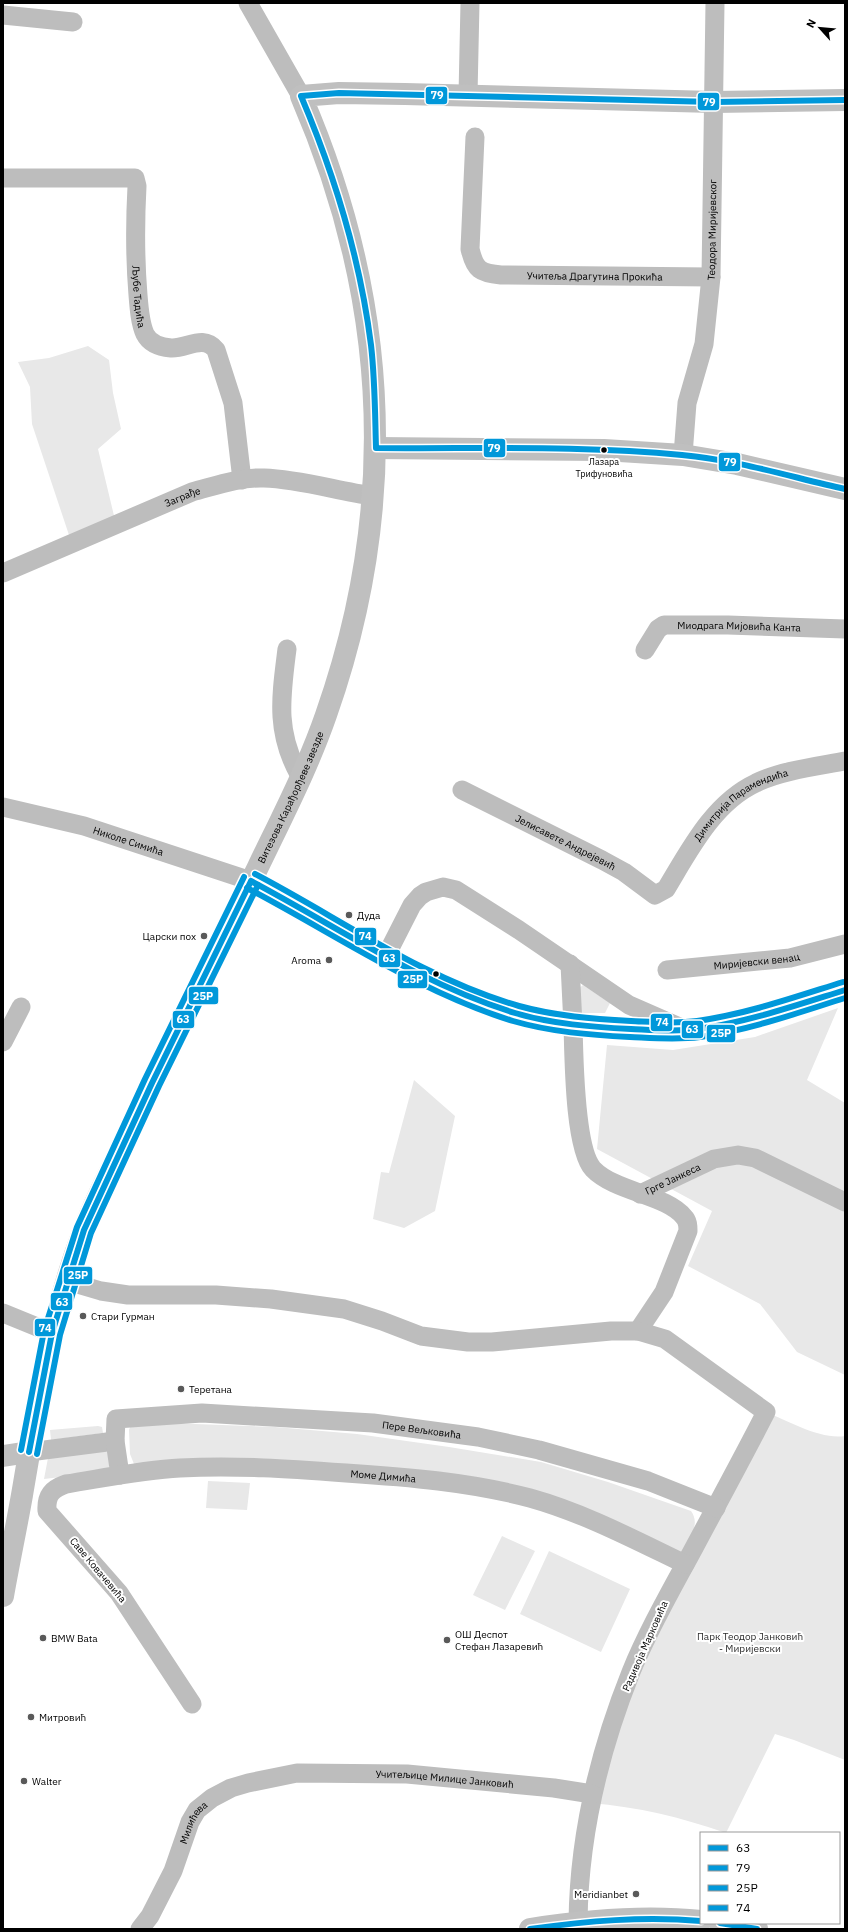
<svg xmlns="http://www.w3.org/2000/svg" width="848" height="1932" font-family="'IBM Plex Sans',sans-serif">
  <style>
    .green { fill: #e8e8e8 }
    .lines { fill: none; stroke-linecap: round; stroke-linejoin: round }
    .street { stroke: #bdbdbd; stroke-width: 19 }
    .secondary { stroke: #bfbfbf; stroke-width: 22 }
    .bus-1-casing { stroke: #fff; stroke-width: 9 }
    .bus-2-casing { stroke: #fff; stroke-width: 9 }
    .bus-3-casing { stroke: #fff; stroke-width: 9 }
    .bus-4-casing { stroke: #fff; stroke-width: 9 }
    .bus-1 { stroke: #0098da; stroke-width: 6 }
    .bus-2 { stroke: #0098da; stroke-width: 6 }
    .bus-3 { stroke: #0098da; stroke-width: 6 }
    .bus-4 { stroke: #0098da; stroke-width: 6 }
    .bus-dot { fill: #000; stroke: #fff; stroke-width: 1.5 }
    .poi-dot { fill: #595959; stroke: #fff; stroke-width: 1.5 }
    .labels { text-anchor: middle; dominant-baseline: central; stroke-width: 4; stroke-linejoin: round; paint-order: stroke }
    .bus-label { font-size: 9px; fill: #000; stroke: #fff }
    .street-label { font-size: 10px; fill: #000; stroke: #fff }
    .poi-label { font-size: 10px; fill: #000; stroke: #fff; text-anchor: start }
    .park-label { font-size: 10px; fill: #2d2d2d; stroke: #fff }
    .line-badge { stroke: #fff; stroke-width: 1.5 }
    .badge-label { font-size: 11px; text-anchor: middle; font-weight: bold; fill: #fff }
  </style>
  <rect width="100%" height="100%" fill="#fff"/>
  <path class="green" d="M88 346 109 360 113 393 121 429 98 449 116 524 72 544 32 424 30 387 18 362 49 358Z
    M583 985 610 1003 605 1013H581L578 989Z
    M838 1008 807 1080 845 1103V1375L797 1352 760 1304 688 1266 712 1211 597 1149 607 1045 673 1050 755 1037Z
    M414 1080 455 1116 435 1211 404 1228 373 1219 381 1172 389 1173Z
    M766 1412C788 1421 821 1440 845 1436V1760L794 1740 775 1734 726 1833C680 1817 639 1807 590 1803L631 1672Z
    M140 1422 275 1427 357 1434 449 1447 541 1462 608 1482 691 1511C701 1525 689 1538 682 1552H677L529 1490 134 1464 130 1454 129 1430 130 1427Z
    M98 1426 102 1427 103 1433 51 1440 50 1430Z
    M106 1451 109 1455V1468L104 1472 44 1479 48 1458Z
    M208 1481 250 1483 247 1510 206 1508Z
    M502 1536 535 1551 505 1610 473 1595Z
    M549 1551 630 1589 601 1652 520 1614Z"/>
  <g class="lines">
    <g class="street">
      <path d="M248 3 301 96"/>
      <path d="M3 15 73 22"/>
      <path d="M468 95 470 3"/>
      <path id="s1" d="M475 137 470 249C475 270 480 273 501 275L711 277"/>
      <path id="s2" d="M3 178H135L137 186C135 223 135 259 138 295 139 308 140 323 145 334 150 344 160 347 171 348 187 349 203 334 216 350L233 403 242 480"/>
      <path id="s3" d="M683 455 687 403 704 344 711 277 715 3"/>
      <path id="s4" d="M3 573 192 492C215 486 239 477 264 478 300 479 337 491 373 496"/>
      <path d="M287 649C281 697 275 732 300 776"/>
      <path id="s5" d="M645 650 658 629 664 625H728L845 629"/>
      <path id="s6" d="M462 790 602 860 624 872 655 895 666 889C689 851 713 803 756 783 779 771 819 766 845 761"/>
      <path id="s7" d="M3 807 84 826 251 881"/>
      <path d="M386 956 412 905 420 896 426 892 443 887 456 890 519 930 629 1005 684 1029"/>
      <path d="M570 964C571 985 572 1005 573 1025 574 1055 574 1148 593 1169 615 1192 667 1195 684 1217 688 1221 688 1226 688 1231L664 1292 638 1331"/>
      <path id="s8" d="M667 970 790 958 845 944"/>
      <path d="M3 1042 21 1007"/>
      <path id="s9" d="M640 1194 714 1159 738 1155 755 1158 845 1202"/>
      <path d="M67 1281 101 1291 128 1295H216L271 1299 344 1309 382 1321 421 1336 468 1342H492L611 1331H638L665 1339 766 1412C743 1457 719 1501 695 1546 673 1587 649 1628 631 1672 599 1752 579 1836 578 1922"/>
      <path d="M3 1313 52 1333"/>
      <path d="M29 1452 115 1441"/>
      <path id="s10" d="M120 1475 115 1441 116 1419 202 1413 373 1423 478 1437 539 1450 648 1481 716 1508"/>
      <path id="s11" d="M192 1704 119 1593 47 1511C46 1495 52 1489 66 1484 104 1478 142 1470 180 1468 236 1465 291 1469 346 1473 407 1477 470 1482 530 1498 584 1513 635 1540 685 1564"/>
      <path id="s12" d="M140 1929 150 1916 173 1871 190 1822 197 1810 212 1798 231 1788 248 1783 297 1773 407 1774 554 1788 592 1794"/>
    </g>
    <g class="secondary">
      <path d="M376 448 604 450 683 455 737 464 845 489"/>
      <path d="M251 881C339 925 420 985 515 1013 553 1024 592 1028 631 1029 653 1030 676 1032 698 1029 748 1022 797 1004 845 990"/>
      <path d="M3 1456 29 1452"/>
      <path id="s13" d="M3 1596C9 1562 16 1529 22 1495 37 1407 51 1316 83 1232 95 1200 112 1169 126 1138 169 1047 214 957 258 867 282 817 308 767 326 715 400 505 389 299 301 96L339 93 405 94 714 102 845 100"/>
      <path d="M720 1923 757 1929"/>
      <path d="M530 1929C587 1920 644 1915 701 1921"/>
    </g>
    <g class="bus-1-casing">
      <path id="bus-1" d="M251 881C338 927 420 984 515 1013 552 1024 592 1027 631 1029 653 1030 676 1032 698 1029 748 1022 797 1005 845 990
        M29 1452 52 1333 84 1230 152 1083 251 881
        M720 1923 757 1929
        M530 1929C587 1921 643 1916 701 1921"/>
    </g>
    <g class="bus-2-casing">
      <path id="bus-2" d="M301 96 339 93 714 102 845 100
        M301 96C335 176 360 258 371 345 375 379 375 414 376 448
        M376 448C478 449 581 445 682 455 737 460 791 477 845 489"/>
    </g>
    <g class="bus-3-casing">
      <path id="bus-3" d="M247 888C335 934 418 992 513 1021 551 1032 590 1035 630 1037 653 1038 677 1040 700 1037 750 1030 797 1013 845 998
        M37 1454 60 1335 91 1233 159 1086 258 885"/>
    </g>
    <g class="bus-4-casing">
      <path id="bus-4" d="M255 874C341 919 424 979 519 1006 555 1016 593 1019 631 1021 653 1022 675 1024 697 1021 747 1014 795 997 843 982
        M21 1450 44 1331 77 1227 145 1079 244 877"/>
    </g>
    <use href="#bus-1" class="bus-1"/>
    <use href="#bus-2" class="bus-2"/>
    <use href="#bus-3" class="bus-3"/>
    <use href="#bus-4" class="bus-4"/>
  </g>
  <g class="bus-dot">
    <circle cx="604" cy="450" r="3.5"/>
    <circle cx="436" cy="974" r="3.5"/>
  </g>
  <g class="poi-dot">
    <circle cx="349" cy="915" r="4"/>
    <circle cx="204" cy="936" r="4"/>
    <circle cx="329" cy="960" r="4"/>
    <circle cx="83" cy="1316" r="4"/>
    <circle cx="181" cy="1389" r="4"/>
    <circle cx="43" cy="1638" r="4"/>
    <circle cx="447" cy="1640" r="4"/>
    <circle cx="31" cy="1717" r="4"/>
    <circle cx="24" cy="1781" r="4"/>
    <circle cx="636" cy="1894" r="4"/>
  </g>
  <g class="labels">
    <g class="bus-label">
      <text x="604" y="461">Лазара<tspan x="604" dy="12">Трифуновића</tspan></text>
    </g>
    <g class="street-label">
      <text stroke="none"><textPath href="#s3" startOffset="228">Теодора Миријевског</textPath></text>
      <text stroke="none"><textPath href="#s1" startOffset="251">Учитеља Драгутина Прокића</textPath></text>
      <text stroke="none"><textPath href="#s2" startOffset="251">Љубе Тадића</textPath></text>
      <text stroke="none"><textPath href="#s4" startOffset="195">Заграђе</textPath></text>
      <text stroke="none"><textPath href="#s5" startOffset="107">Миодрага Мијовића Канта</textPath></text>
      <text stroke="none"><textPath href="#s13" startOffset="855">Витезова Карађорђеве звезде</textPath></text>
      <text stroke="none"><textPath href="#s6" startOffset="349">Димитрија Парамендића</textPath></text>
      <text stroke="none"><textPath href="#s7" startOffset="130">Николе Симића</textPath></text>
      <text stroke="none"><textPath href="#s6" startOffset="116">Јелисавете Андрејевић</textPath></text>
      <text stroke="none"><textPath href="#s8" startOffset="90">Миријевски венац</textPath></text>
      <text stroke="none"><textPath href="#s9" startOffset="36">Грге Јанкеса</textPath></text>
      <text stroke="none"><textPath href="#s10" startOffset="363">Пере Вељковића</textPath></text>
      <text stroke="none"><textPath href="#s11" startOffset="597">Моме Димића</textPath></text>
      <text transform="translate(98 1570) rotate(50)">Саве Ковачевића</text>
      <text transform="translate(645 1646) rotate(-66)">Радивоја Марковића</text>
      <text stroke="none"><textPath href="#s12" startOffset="389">Учитељице Милице Јанковић</textPath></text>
      <text stroke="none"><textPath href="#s12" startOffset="120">Милићева</textPath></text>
    </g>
    <g class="poi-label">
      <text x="357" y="915">Дуда</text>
      <text x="196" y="936" text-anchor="end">Царски пох</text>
      <text x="321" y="960" text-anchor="end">Aroma</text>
      <text x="91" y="1316">Стари Гурман</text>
      <text x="189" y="1389">Теретана</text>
      <text x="455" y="1634">ОШ Деспот<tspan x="455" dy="12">Стефан Лазаревић</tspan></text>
      <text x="51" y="1638">BMW Bata</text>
      <text x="39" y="1717">Митровић</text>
      <text x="32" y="1781">Walter</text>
      <text x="628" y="1894" text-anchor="end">Meridianbet</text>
    </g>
    <g class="park-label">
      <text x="750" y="1636">Парк Теодор Јанковић<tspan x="750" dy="12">- Миријевски</tspan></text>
    </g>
  </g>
  <g class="line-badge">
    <rect x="425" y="86" width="23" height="19" rx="4" fill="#0098da"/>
    <rect x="697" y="92" width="23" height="19" rx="4" fill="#0098da"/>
    <rect x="483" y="438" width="23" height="20" rx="4" fill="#0098da"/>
    <rect x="718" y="452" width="23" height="20" rx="4" fill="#0098da"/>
    <rect x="354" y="927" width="23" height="19" rx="4" fill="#0098da"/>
    <rect x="378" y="949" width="23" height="19" rx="4" fill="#0098da"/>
    <rect x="397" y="970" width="31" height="19" rx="4" fill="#0098da"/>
    <rect x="188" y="986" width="31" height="19" rx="4" fill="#0098da"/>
    <rect x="172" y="1010" width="23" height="19" rx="4" fill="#0098da"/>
    <rect x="650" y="1013" width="23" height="19" rx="4" fill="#0098da"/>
    <rect x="681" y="1020" width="23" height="19" rx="4" fill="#0098da"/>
    <rect x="706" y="1024" width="30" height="19" rx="4" fill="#0098da"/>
    <rect x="63" y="1266" width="30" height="19" rx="4" fill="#0098da"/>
    <rect x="50" y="1292" width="23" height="19" rx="4" fill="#0098da"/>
    <rect x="34" y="1318" width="22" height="19" rx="4" fill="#0098da"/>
  </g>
  <g class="badge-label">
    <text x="437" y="99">79</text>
    <text x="709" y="106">79</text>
    <text x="494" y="452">79</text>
    <text x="730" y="466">79</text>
    <text x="365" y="940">74</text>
    <text x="389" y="962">63</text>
    <text x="413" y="983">25P</text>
    <text x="203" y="1000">25P</text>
    <text x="183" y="1023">63</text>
    <text x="662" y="1026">74</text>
    <text x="692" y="1033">63</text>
    <text x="721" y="1037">25P</text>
    <text x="78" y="1279">25P</text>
    <text x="62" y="1306">63</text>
    <text x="45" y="1332">74</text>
  </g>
  <rect width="848" height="1932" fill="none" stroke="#000000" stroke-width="8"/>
  <rect x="700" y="1832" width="140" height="92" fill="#ffffff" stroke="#999999"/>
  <rect x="708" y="1845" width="20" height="6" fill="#0098da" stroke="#999999"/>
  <text x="736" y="1852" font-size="12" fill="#000000">63</text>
  <rect x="708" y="1865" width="20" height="6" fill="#0098da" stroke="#999999"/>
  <text x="736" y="1872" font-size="12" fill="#000000">79</text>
  <rect x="708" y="1885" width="20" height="6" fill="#0098da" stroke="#999999"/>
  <text x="736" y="1892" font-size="12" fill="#000000">25P</text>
  <rect x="708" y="1905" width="20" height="6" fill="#0098da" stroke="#999999"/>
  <text x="736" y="1912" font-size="12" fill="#000000">74</text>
  <g transform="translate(820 28) rotate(297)" stroke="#ffffff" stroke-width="3" paint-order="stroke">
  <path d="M0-3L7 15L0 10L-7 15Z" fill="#000000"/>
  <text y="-6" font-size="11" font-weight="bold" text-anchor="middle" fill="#000000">N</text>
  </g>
</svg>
